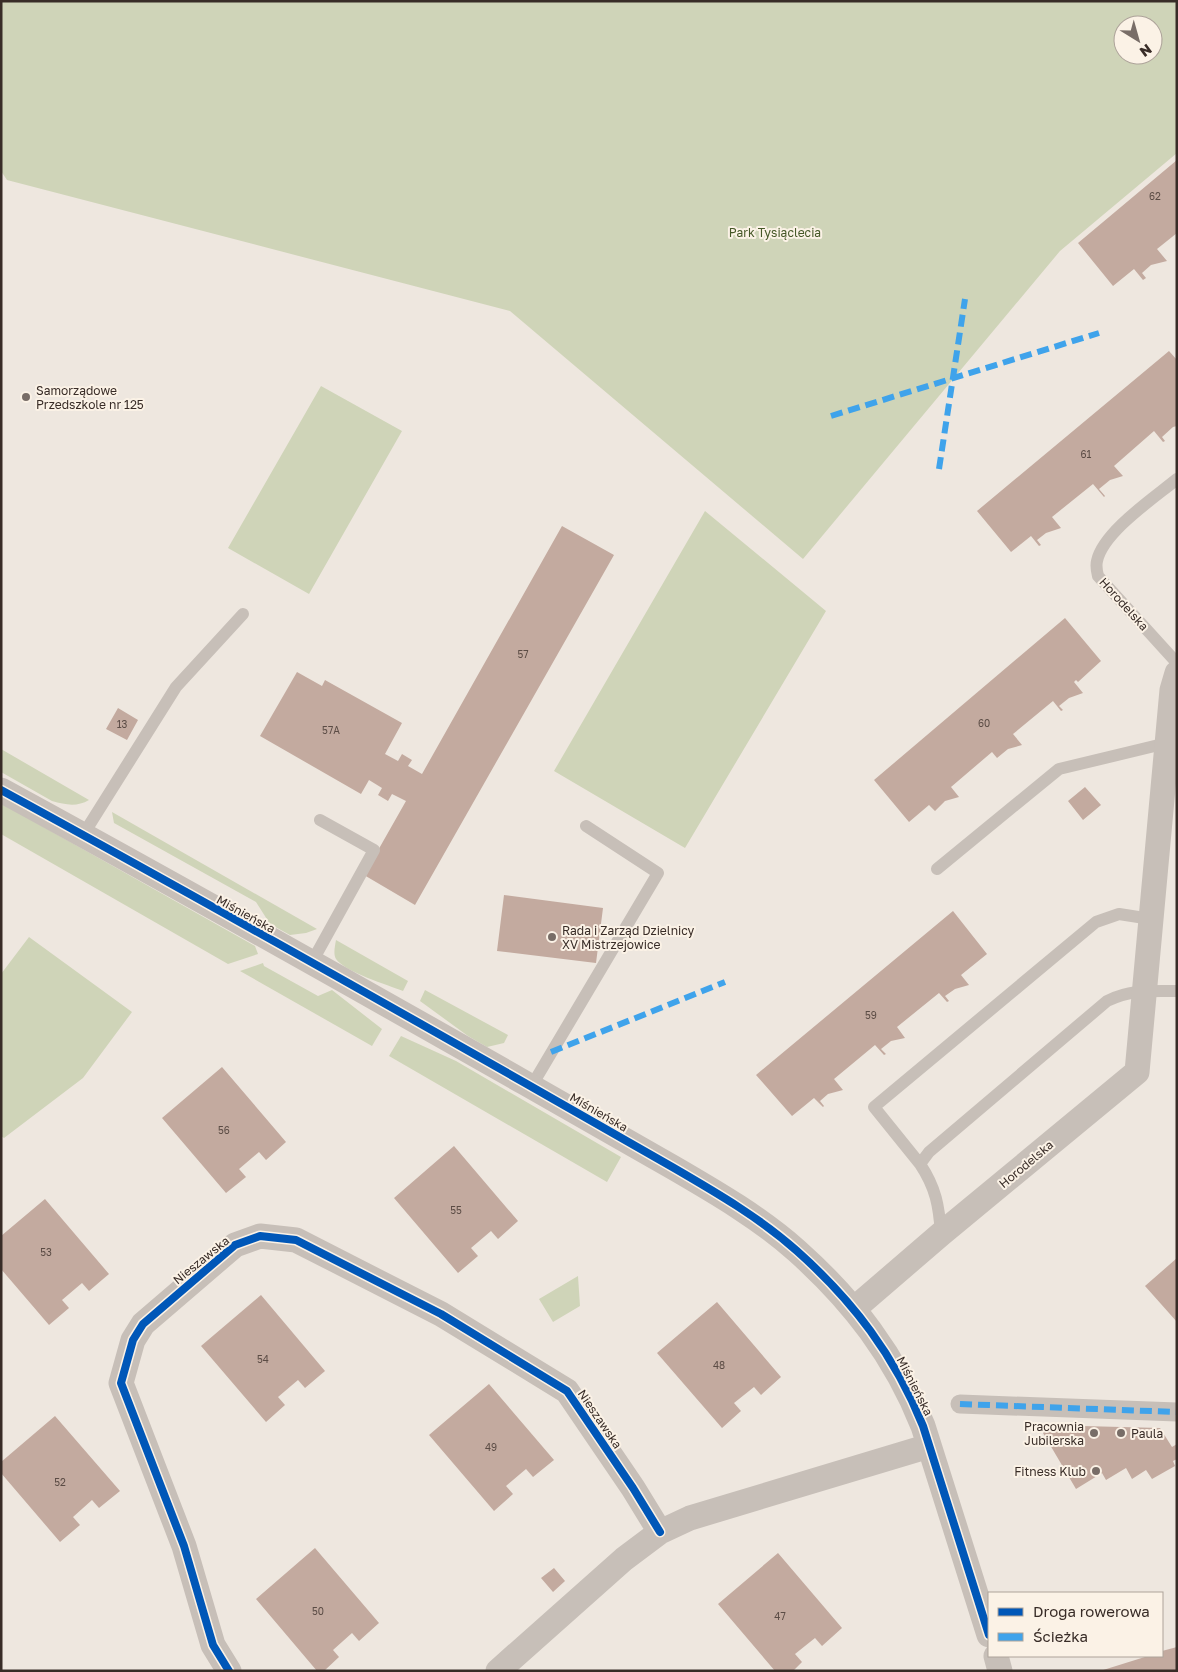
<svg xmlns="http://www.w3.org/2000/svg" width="1178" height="1672" font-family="'Golos Text',sans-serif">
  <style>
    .green { fill: #cfd4b8; fill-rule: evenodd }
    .building { fill: #c3aa9f }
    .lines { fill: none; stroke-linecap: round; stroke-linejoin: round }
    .service { stroke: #c7bfb8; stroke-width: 12 }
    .pedestrian { stroke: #c7bfb8; stroke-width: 19 }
    .minor { stroke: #c7bfb8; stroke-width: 25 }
    .quiet { stroke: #3fa3eb; stroke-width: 6; stroke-dasharray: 12 6; stroke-linecap: butt }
    .cycleway-casing { stroke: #fbf2e6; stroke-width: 11 }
    .cycleway { stroke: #0057b8; stroke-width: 8 }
    .poi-dot { fill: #786d67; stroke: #fbf2e6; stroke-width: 2 }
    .labels { text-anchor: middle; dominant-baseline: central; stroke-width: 4; stroke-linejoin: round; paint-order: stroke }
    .number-label { font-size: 10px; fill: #5b4c45 }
    .park-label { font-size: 12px; fill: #465828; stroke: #fbf2e6 }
    .poi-label { font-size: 12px; fill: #382c27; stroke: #fbf2e6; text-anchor: start }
    .street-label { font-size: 12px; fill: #382c27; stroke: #fbf2e6 }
  </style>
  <rect width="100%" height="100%" fill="#eee7df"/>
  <path class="green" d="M1 1H1177V153L1060 251 803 559 510 311 7 180 1 171ZM1123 25H1153V55H1123Z
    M321 386 402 431 309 594 228 548Z
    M705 511 826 611 685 848 554 771Z
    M1 749 89 800C77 807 66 805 52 801L1 772Z
    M1 803 255 946 258 954 228 964 1 834Z
    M112 812 317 929 306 933 290 935 270 924 256 902 114 823Z
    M29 937 132 1012 83 1078 4 1138 1 1136V974Z
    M336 940 408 981 403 991C388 985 345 972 336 959 333 954 335 946 336 940Z
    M263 963 264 966 318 996 332 990 382 1029 372 1046 240 971Z
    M425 990 508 1035 504 1043 487 1047 468 1036 420 1001Z
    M401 1036 456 1061 621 1157 607 1182 389 1056Z
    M578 1276 580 1306 553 1322 539 1299Z"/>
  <path class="building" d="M1177 160V233L1157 249 1167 261 1151 265 1142 273 1146 278 1143 280 1134 269 1113 286 1078 243Z
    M1169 351 1177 360V426L1173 427 1162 437 1165 441 1163 442 1154 431 1114 466 1123 476 1110 480 1099 489 1105 496 1104 497 1093 484 1052 517 1061 528 1046 533 1037 540 1041 545 1039 546 1031 536 1011 552 977 511Z
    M562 526 614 555 415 905 364 875 406 801 392 794 388 801 378 795 382 788 369 780 361 794 260 736 297 672 322 686 325 680 402 723 385 754 398 761 402 754 412 760 408 766 422 774Z
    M1065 618 1101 661 1078 682 1076 680 1074 682 1083 693 1069 698 1059 706 1063 710 1061 711 1053 701 1013 734 1022 745 1008 749 997 758 992 752 951 787 959 797 945 801 935 811 929 805 909 822 874 780Z
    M118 708 138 720 127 740 106 729Z
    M1085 787 1101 805 1083 820 1068 801Z
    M504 895 603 908 596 963 497 951Z
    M953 911 987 954 961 975 969 985 955 989 945 996 949 1001 947 1002 939 993 897 1027 905 1038 891 1041 881 1049 886 1054 884 1055 875 1045 834 1079 843 1090 828 1094 820 1101 824 1106 823 1107 814 1098 792 1116 756 1075Z
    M222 1067 286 1142 266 1160 259 1152 239 1169 246 1177 226 1193 162 1118Z
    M454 1146 518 1221 498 1239 491 1231 471 1248 478 1256 458 1273 394 1198Z
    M45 1199 109 1274 89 1291 82 1283 62 1300 69 1308 49 1325 1 1269V1236Z
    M1177 1258V1322L1145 1286Z
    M261 1295 325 1371 305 1388 298 1380 278 1397 285 1405 266 1422 201 1346Z
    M717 1302 781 1377 761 1395 754 1387 734 1403 741 1411 722 1428 657 1353Z
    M489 1384 554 1460 533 1477 526 1469 506 1486 513 1494 494 1511 429 1435Z
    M55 1416 120 1491 99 1508 92 1500 73 1517 80 1525 60 1542 1 1473V1462Z
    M1044 1425 1160 1428 1172 1447 1177 1444V1459L1173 1461 1175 1466 1152 1479 1146 1470 1132 1479 1126 1468 1106 1480 1102 1473 1076 1489 1043 1433Z
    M315 1548 379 1623 359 1641 352 1633 333 1650 339 1657 324 1671H317L256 1599Z
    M778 1553 842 1628 822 1646 815 1638 795 1654 802 1662 793 1671H775L718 1604Z
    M554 1568 565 1581 553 1592 541 1578Z
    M1177 1647V1671H1100L1148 1656H1162V1651Z"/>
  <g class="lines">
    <path class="service" d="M1177 479C1154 498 1103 532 1097 561 1096 565 1097 572 1098 576L1177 663
      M83 835 176 687 243 614
      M937 869 1059 769 1167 743
      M312 962 374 850 320 820
      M531 1087 658 873 586 826
      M920 1164 874 1107 1096 922 1119 914 1151 919
      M941 1234C939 1206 936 1188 920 1164L929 1152 1107 1001C1131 989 1151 991 1177 991"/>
    <path class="pedestrian" d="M960 1404 1177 1412"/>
    <path class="minor" d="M1 790C177 886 351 984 525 1083 575 1112 625 1140 674 1168 717 1193 760 1218 797 1251 853 1301 895 1356 923 1426L989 1635
      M855 1308 941 1234 1137 1072 1172 690 1177 673
      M996 1656 1000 1671
      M229 1671 213 1645 184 1546 121 1383 133 1340 143 1324 235 1245 260 1236 296 1240 441 1314 567 1391 633 1488 660 1532
      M498 1671 624 1559 660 1532 690 1518 929 1446"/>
    <path class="quiet" d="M831 416 1099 333
      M939 469 965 299
      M551 1052 725 982
      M960 1404 1177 1412"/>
    <g class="cycleway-casing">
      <path id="cycleway" d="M1 790C177 886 351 984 525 1083 575 1112 625 1140 674 1168 717 1193 760 1218 797 1251 853 1301 895 1356 923 1426L989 1635
        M229 1671 213 1645 184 1546 121 1383 133 1340 143 1324 235 1245 260 1236 296 1240 441 1314 567 1391 633 1488 660 1532"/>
    </g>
    <use href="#cycleway" class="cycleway"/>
  </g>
  <g class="poi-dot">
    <circle cx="26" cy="397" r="5"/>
    <circle cx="552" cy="937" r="5"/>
    <circle cx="1094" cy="1433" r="5"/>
    <circle cx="1121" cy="1433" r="5"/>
    <circle cx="1096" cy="1471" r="5"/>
  </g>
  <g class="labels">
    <g class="number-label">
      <text x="1155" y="196">62</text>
      <text x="1086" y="454">61</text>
      <text x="523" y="654">57</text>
      <text x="984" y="723">60</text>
      <text x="122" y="724">13</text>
      <text x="331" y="730">57A</text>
      <text x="871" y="1015">59</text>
      <text x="224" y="1130">56</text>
      <text x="456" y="1210">55</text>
      <text x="46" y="1252">53</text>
      <text x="263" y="1359">54</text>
      <text x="719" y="1365">48</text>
      <text x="491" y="1447">49</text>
      <text x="60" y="1482">52</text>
      <text x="318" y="1611">50</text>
      <text x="780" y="1616">47</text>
    </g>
    <g class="park-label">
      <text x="775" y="232">Park Tysiąclecia</text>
    </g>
    <g class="poi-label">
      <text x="36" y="390">Samorządowe<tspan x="36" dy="14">Przedszkole nr 125</tspan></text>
      <text x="562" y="930">Rada i Zarząd Dzielnicy<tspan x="562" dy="14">XV Mistrzejowice</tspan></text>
      <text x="1084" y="1426" text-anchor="end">Pracownia<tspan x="1084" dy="14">Jubilerska</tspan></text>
      <text x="1131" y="1433">Paula</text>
      <text x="1086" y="1471" text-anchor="end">Fitness Klub</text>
    </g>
    <g class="street-label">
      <text transform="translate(1124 604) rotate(48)">Horodelska</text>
      <text transform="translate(246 914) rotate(29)">Miśnieńska</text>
      <text transform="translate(599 1112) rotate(30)">Miśnieńska</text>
      <text transform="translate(1026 1164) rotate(-40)">Horodelska</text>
      <text transform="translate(201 1260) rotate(-39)">Nieszawska</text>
      <text transform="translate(915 1386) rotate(63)">Miśnieńska</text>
      <text transform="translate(600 1419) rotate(56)">Nieszawska</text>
    </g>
  </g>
  <rect width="1178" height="1672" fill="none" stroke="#382c27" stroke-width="5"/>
  <rect x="988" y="1592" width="175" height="65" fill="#fbf2e6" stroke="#ada39a"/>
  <rect x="998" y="1608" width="25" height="8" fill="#0057b8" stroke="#ada39a"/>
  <text x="1033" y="1617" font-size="15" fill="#382c27">Droga rowerowa</text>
  <rect x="998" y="1633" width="25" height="8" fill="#3fa3eb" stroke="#ada39a"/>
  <text x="1033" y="1642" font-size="15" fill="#382c27">Ścieżka</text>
  <g transform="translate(1138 40) rotate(143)"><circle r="24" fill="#fbf2e6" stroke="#ada39a"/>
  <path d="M0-4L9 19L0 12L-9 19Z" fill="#786d67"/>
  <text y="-8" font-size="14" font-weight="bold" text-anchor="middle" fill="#382c27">N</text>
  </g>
</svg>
